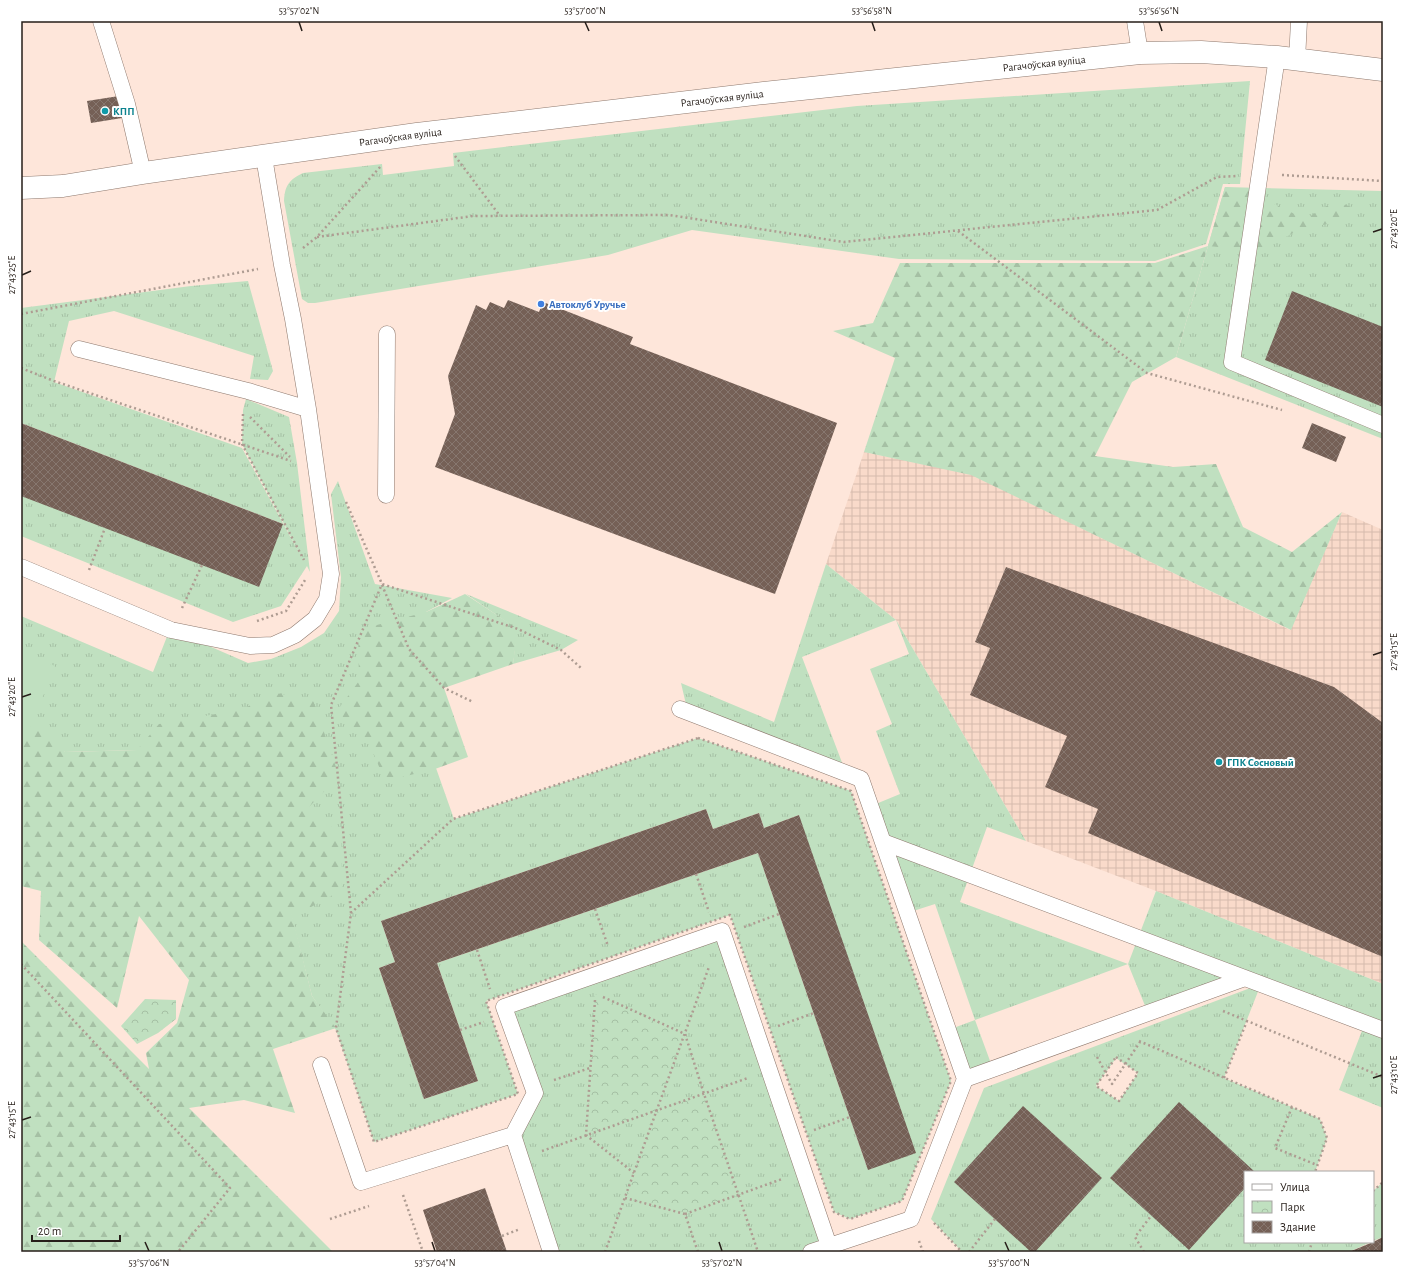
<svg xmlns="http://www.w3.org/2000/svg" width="1404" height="1273" font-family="'Alegreya Sans',sans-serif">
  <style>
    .industrial { fill: url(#industrial-grid) }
    .grass { fill: url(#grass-tufts); fill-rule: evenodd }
    .forest { fill: url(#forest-firs) }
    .park { fill: url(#park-crowns) }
    .garden { fill: #c0e0c0 }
    .building { fill: url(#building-cross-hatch) }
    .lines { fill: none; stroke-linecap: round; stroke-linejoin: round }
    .service-casing { stroke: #8e796e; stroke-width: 17 }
    .tertiary-casing { stroke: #8e796e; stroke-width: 23 }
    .path { stroke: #ae9c92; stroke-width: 2.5; stroke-dasharray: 2 3; stroke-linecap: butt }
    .service { stroke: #fff; stroke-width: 16 }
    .tertiary { stroke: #fff; stroke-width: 22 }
    .ticks { fill: none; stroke: #261e19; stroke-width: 1.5 }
    .culture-dot { fill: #0f9aa8; stroke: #fff; stroke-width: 1.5 }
    .shop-dot { fill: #3f7fe0; stroke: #fff; stroke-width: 1.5 }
    .labels { text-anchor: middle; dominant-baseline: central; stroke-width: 4; stroke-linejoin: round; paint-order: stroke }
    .street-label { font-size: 11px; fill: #261e19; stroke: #fff }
    .culture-label { font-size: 11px; font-weight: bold; fill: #0d838f; stroke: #fff; text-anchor: start }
    .shop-label { font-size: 11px; font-weight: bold; fill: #366cbe; stroke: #fff; text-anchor: start }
    .neatline { fill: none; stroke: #261e19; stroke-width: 1.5 }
    .ticks-label { font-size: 10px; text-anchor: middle; fill: #261e19 }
  </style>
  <defs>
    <pattern id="industrial-grid" width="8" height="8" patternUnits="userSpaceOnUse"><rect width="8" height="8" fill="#f9daca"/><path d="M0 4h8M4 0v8" fill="none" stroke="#d5bbad"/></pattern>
    <pattern id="grass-tufts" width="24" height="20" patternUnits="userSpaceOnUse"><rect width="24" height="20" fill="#c0e0c0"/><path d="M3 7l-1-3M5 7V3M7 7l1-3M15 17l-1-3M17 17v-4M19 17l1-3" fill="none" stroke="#a5c0a4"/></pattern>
    <pattern id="forest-firs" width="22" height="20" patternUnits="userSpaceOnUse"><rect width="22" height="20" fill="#c0e0c0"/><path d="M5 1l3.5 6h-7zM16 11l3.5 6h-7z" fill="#a5c0a4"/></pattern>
    <pattern id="park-crowns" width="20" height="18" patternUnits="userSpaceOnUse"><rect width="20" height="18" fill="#c0e0c0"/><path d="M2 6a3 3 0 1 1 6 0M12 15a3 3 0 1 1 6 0" fill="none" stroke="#a5c0a4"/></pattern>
    <pattern id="building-cross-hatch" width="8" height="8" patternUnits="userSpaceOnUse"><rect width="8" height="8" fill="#756056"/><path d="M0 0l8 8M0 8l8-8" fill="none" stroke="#87776f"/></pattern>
  </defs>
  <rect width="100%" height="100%" fill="#fee6da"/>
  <path class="industrial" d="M864 452 971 474 1290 630 1342 512 1383 530V984L1156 891 1026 841 896 620 826 564Z"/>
  <path class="grass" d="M1250 81 1240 184H1223L1206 244 1155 261 899 259 692 230 608 255 315 303H308L302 299 284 201C285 185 289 180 303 173L382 164 383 175 454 166 453 153 857 106Z
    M1225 187 1383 191V439L1176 357Z
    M248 281 273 371 268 380 250 379 254 356 114 311 69 321 54 382 242 448 302 558 242 444 243 410 246 399 289 417 297 463 310 572 307 566 281 606 233 622 21 536V496L283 524 21 423V308L191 286Z
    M338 481 375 584 452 598 426 612 436 768 454 819 698 738 851 791 951 1081 902 1201 850 1219 834 1212 730 915 486 1001 518 1094 374 1142 336 1030 312 996 290 910 307 808 244 710 138 750 65 752 21 728V616L153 672 170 629 248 663 271 659 301 647 324 633 339 611 341 577 331 494ZM706 809 713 829 759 813 764 828 799 815 868 1170 758 853 437 963 478 1081 424 1099 379 968 395 962 381 921Z
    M826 564 896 620 1026 841 987 827 960 902 1128 964 1156 891 1383 984V1108L1339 1090 1365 1023 1261 984 1224 1078 1320 1119 1327 1138 1315 1172H1245V1242H1371L1349 1252H962L931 1219 984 1088 1261 984 1245 978 1148 1013 1128 964 975 1020 993 1069 965 1079 948 1030 975 1020 935 904 907 913 871 806 900 794 876 731 892 724 870 669 909 654 896 620 802 657 846 773 688 713 681 683 774 722ZM1116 1058 1138 1073 1119 1101 1096 1086Z
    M466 594 578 640 561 650 513 664 517 629Z
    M722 931 829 1246 811 1252H551L513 1135 535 1093 504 1007Z
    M1383 1182V1237L1373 1241V1191Z"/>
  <path class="forest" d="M1225 187 1257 191V188L1266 200 1305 219 1335 201 1354 208 1341 221 1299 230 1259 251 1208 246 1176 357 1132 382 1095 456 1173 467 1216 464 1243 527 1292 552 1342 512 1291 630 971 475 864 452 895 358 833 331 873 323 900 263H1155L1208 246Z
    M465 594 518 629 513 664 444 688 468 757 435 769 385 781 370 745 337 711 359 681 358 630 426 612Z
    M271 692 313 700 339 776 308 808 341 834 342 890 311 907 291 911 312 996 336 1028 273 1049 295 1113 244 1100 189 1108 332 1251 21 1252V941L149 1069 146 1053 177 1023 189 980 139 916 117 1008 39 940 41 891 21 886V728L34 722 65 752 137 750 159 724 244 709Z"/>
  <path class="park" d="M595 994 685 1034 656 1111 704 1094 739 1194 685 1214 625 1198 655 1112 586 1135Z
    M145 999 176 1000V1019L158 1033 137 1044 121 1026Z"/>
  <path class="garden" d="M21 652 55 666 30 729 21 726Z"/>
  <path class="building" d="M119 96 122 118 91 123 87 101Z
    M1292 291 1383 327V407L1265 360Z
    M508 300 539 312 543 302 633 337 630 344 837 423 775 594 435 467 455 414 448 376 476 305 486 310 490 302 504 308Z
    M21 423 283 524 259 587 21 496Z
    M1312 423 1346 437 1336 462 1302 448Z
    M1006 567 1334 687 1383 723V957L1088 833 1098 809 1045 787 1067 736 970 695 990 648 975 642Z
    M706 809 713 829 759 813 764 828 799 815 916 1153 868 1170 758 853 437 963 478 1081 424 1099 379 968 395 962 381 921Z
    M1179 1102 1255 1172H1245V1188L1189 1250 1110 1178Z
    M1023 1106 1102 1178 1035 1252H1031L954 1182Z
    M485 1188 507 1252H437L423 1210Z
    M1383 1237V1252H1349L1373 1242Z"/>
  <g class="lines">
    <g class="service-casing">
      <path id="service" d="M101 21 127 104 143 173
        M1135 21 1140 53
        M1277 57 1232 362 1383 425
        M1297 60 1299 21
        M79 349 248 391 308 409
        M386 495 387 334
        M21 567 171 630 250 646 273 645 295 635 315 619 327 599 331 574 308 409 293 319 282 265 264 157
        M680 709 861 779 965 1079 911 1219 811 1252
        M883 842 1383 1030
        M321 1065 361 1182 513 1135 551 1252
        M965 1079 1245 978
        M513 1135 535 1093 504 1007 722 931 829 1246"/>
    </g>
    <g class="tertiary-casing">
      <g id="tertiary">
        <path id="s1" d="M21 188 63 186 143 173 417 134 764 93 1140 53 1201 52 1277 57 1383 70"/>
      </g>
    </g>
    <path class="path" d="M455 156 500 216
      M1282 175 1383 181
      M958 231 1147 373 1282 410
      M317 237 473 216 669 215 844 242 1157 210 1217 177 1236 176
      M303 248 317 237 381 166
      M21 314 258 269
      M21 368 54 381 291 461
      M243 414 242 444 304 560
      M250 417 290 457
      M346 502 382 584 518 629 561 650 581 668
      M89 570 105 528
      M382 585 409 649 444 688 473 702
      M182 608 202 565
      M257 621 286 611 305 580
      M698 738 851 791 951 1081 902 1201 850 1219 834 1212 730 915 486 1001 518 1094 374 1142 336 1028 351 913 453 819Z
      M696 874 709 912
      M595 909 608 946
      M351 913 331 705 382 584
      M744 927 779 914
      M477 950 490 989
      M21 964 230 1188 178 1252
      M603 997 685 1034 704 1094 758 1252
      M595 1000 586 1135 634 1173
      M1223 1011 1383 1077
      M778 1026 814 1013
      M460 1030 484 1022
      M1139 1041 1320 1119 1327 1138 1315 1172
      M1097 1057 1112 1084 1140 1042
      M1116 1057 1138 1073 1119 1101 1096 1086Z
      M1224 1078 1247 1021
      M554 1080 590 1068
      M1292 1107 1275 1148 1317 1165
      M814 1130 850 1117
      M542 1151 748 1078
      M1373 1191 1383 1182
      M403 1195 423 1252
      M625 1198 685 1214 698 1252
      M685 1214 782 1179
      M330 1219 369 1206
      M934 1223 962 1252
      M502 1236 520 1229
      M1373 1239 1374 1241
      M919 1241 923 1252
      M605 1252 709 967
      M969 1252 995 1219
      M1144 1252 1135 1237 1151 1216
      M1309 1252 1312 1242"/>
    <use href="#service" class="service"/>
    <use href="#tertiary" class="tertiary"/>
  </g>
  <path class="ticks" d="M299 22 302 31M585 22 589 31M872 22 875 31M1159 22 1162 31M1373 232 1382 229M22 275 31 271M1373 655 1382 652M22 697 31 694M1373 1078 1382 1075M22 1120 31 1117M145 1242 149 1251M432 1242 435 1251M719 1242 722 1251M1005 1242 1009 1251"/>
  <g class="culture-dot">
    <circle cx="105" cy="111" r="4"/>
    <circle cx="1219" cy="762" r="4"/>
  </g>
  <circle class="shop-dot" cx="541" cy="304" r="4"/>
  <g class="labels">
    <g class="street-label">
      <text stroke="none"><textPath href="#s1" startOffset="1031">Рагачоўская вуліца</textPath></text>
      <text stroke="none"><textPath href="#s1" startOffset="707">Рагачоўская вуліца</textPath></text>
      <text stroke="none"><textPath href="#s1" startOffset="383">Рагачоўская вуліца</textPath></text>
    </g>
    <g class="culture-label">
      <text x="113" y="111">КПП</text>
      <text x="1227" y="762">ГПК Сосновый</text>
    </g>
    <g class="shop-label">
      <text x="549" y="304">Автоклуб Уручье</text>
    </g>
  </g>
  <rect width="1404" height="1273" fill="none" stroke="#ffffff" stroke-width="44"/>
  <rect x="1244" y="1171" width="130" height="72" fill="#ffffff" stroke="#a8a5a3"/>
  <rect x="1252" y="1184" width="20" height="6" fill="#ffffff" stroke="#a8a5a3"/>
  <text x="1280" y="1191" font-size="12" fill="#261e19">Улица</text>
  <rect x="1252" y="1201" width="20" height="12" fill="url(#park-crowns)" stroke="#a8a5a3"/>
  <text x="1280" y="1211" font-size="12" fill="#261e19">Парк</text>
  <rect x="1252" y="1221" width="20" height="12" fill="url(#building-cross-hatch)" stroke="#a8a5a3"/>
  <text x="1280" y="1231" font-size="12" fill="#261e19">Здание</text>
  <path d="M32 1235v6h88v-6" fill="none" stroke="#261e19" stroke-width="2"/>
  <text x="38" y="1235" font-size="12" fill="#261e19" stroke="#ffffff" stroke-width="3" paint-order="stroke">20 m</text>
  <rect x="22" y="22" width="1360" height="1229" class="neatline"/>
  <g class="ticks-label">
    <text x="299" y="14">53°57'02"N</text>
    <text x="585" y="14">53°57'00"N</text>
    <text x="872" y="14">53°56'58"N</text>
    <text x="1159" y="14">53°56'56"N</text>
    <text transform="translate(1393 229) rotate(-90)" y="4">27°43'20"E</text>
    <text transform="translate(11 275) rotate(-90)" y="4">27°43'25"E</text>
    <text transform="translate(1393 652) rotate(-90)" y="4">27°43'15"E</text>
    <text transform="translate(11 697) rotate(-90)" y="4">27°43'20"E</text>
    <text transform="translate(1393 1075) rotate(-90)" y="4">27°43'10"E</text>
    <text transform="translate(11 1120) rotate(-90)" y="4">27°43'15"E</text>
    <text x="149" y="1266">53°57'06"N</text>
    <text x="435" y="1266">53°57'04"N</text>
    <text x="722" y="1266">53°57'02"N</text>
    <text x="1009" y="1266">53°57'00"N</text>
  </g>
</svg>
